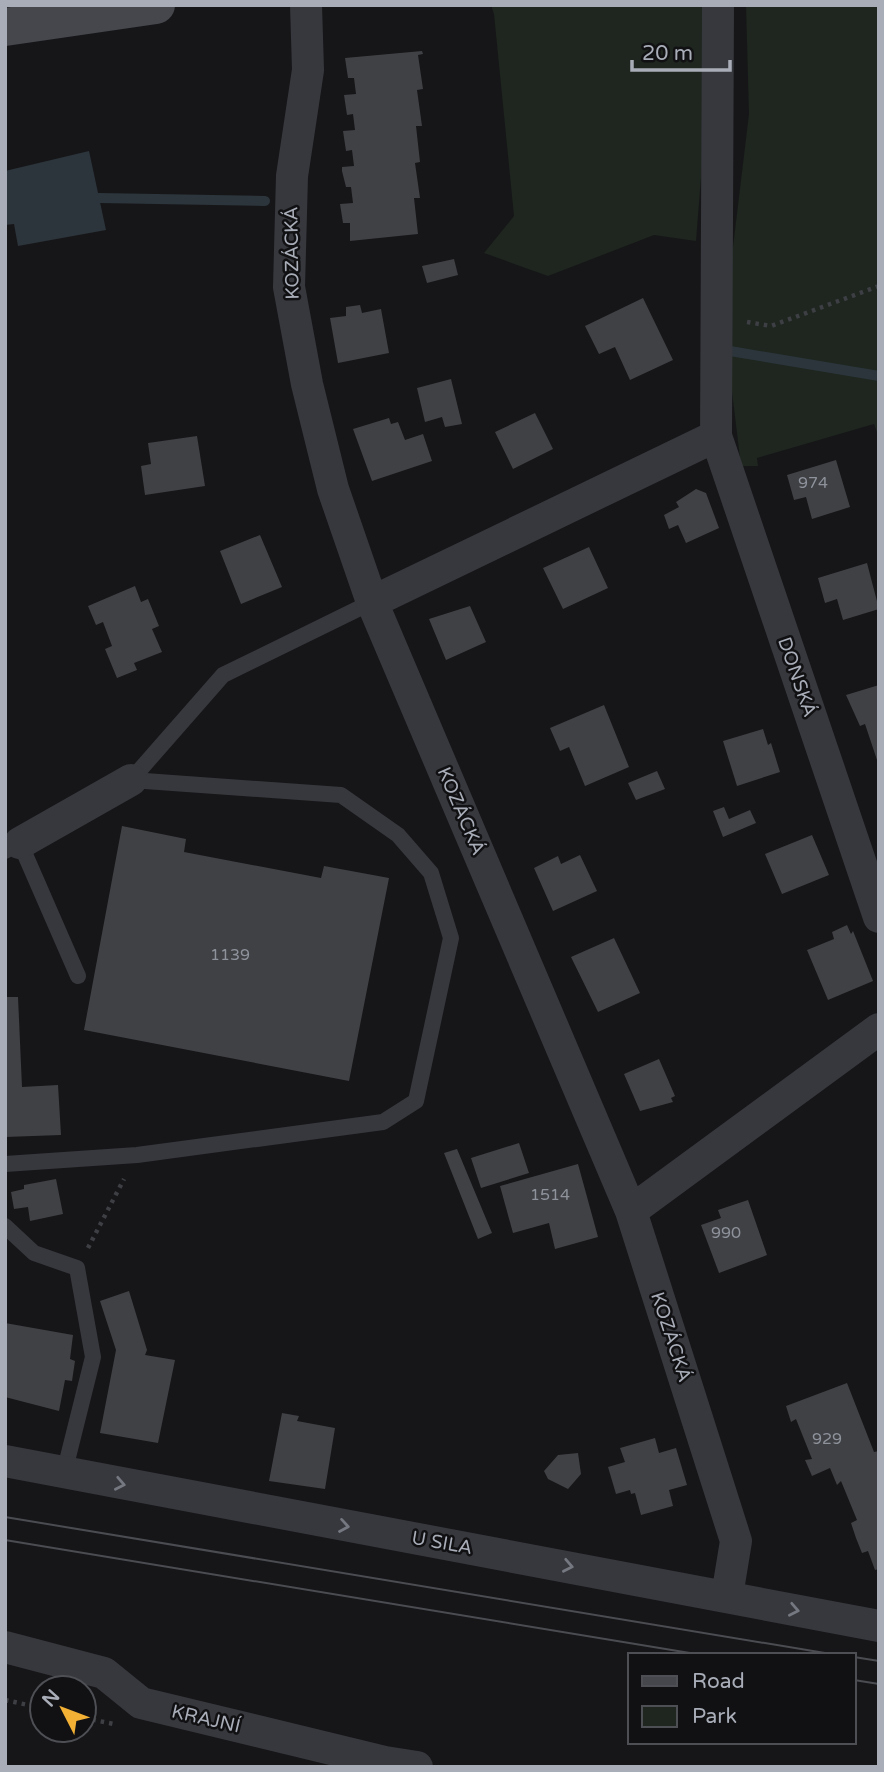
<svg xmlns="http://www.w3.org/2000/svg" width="884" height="1772" font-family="'Varela Round',sans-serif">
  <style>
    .green { fill: #1e261f }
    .water { fill: #2c353c }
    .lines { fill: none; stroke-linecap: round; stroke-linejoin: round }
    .stream { stroke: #2c353c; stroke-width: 10 }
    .building { fill: #404145 }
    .path { stroke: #3d3f44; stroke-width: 4.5; stroke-dasharray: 3.5 5; stroke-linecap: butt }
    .lane { stroke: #37383d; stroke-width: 16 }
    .street { stroke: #37383d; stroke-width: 32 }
    .secondary { stroke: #45474d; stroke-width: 38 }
    .tram { stroke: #4a4c52; stroke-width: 2 }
    .oneway { stroke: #757881 }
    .labels { text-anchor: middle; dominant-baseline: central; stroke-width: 5; stroke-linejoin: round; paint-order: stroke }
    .number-label { font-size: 16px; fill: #8e929b }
    .street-label { font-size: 19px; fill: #a8adb8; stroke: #111113 }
  </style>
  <rect width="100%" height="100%" fill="#161618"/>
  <path class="green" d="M491 5H709L705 127 696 241 654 235 548 276 484 253 514 216 494 14Z
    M746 5H879V438L874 424 757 458 758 466H741L730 375V272L749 114Z"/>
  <path class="water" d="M89 151 106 230 18 246 14 224 5 225V171Z"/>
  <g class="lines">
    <path class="stream" d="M99 198 265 201
      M730 351 879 376"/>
  </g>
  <path class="building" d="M422 51 423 54 418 55 423 89 417 90 422 126H416L420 162 415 163 420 198H414L418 234 350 241V223H343L340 204 353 203 351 187H346L342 171V167L354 166 352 150 346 151 343 131 355 130 353 114 347 115 344 95 356 94 354 78H348L345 58Z
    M454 259 458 275 427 283 422 266Z
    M643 298 673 360 630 380 615 347 599 354 585 326Z
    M360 305 362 313 381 309 389 353 338 363 330 318 346 316V307Z
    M451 379 462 424 445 427 442 417 425 422 417 388Z
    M535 413 553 449 513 469 495 432Z
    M389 418 391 424 398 422 405 440 423 434 432 461 372 481 353 429Z
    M197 436 205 486 145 495 141 466 151 464 148 443Z
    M836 460 850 507 812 519 806 497 794 500 787 475Z
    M696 489 706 493 719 528 686 543 678 525 669 529 664 515 679 507 676 502Z
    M260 535 282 587 241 604 220 551Z
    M589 547 608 588 563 609 543 568Z
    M867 563 879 609 843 620 837 599 825 603 818 578Z
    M135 586 141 602 148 599 159 626 152 629 162 652 134 663 137 670 117 678 105 649 112 646 103 622 96 625 88 606Z
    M470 606 486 642 446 660 429 619Z
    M879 685V763H878L865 724 860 726 846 695Z
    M604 705 629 767 585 786 569 747 560 751 550 728Z
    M763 729 768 745 771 743 780 772 737 786 723 741Z
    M657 771 665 789 636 800 628 783Z
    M724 807 729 819 750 810 756 823 723 837 713 811Z
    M122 826 186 839 184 852 321 878 324 866 389 878 349 1081 84 1030Z
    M812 835 829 875 782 894 765 854Z
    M580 855 597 891 553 911 534 868 558 856 561 864Z
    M847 925 851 934 853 931 873 981 828 1000 807 950 834 939 832 932Z
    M614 938 640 993 598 1012 571 957Z
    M5 997H18L22 1087 58 1085 61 1135 5 1137Z
    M659 1059 675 1096 671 1098 673 1102 640 1111 624 1074Z
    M519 1143 529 1173 481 1188 471 1158Z
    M457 1149 492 1233 478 1239 444 1153Z
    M578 1164 598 1237 555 1249 549 1223 513 1233 500 1186Z
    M56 1179 63 1214 30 1221 28 1207 14 1209 11 1192 24 1189V1185Z
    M748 1200 767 1255 719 1273 701 1225 721 1218 718 1210Z
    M129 1291 147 1350 145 1355 175 1360 158 1443 100 1433 116 1350 100 1301Z
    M5 1323 73 1335 70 1359 75 1361 72 1381 65 1380 59 1411 5 1397Z
    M847 1383 874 1452 879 1451V1569L875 1570 868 1551 862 1553 856 1538 851 1523 857 1520 841 1481 837 1485 830 1468 812 1476 805 1460 812 1459 796 1419 791 1422 786 1406Z
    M282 1413 299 1416 297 1421 335 1428 325 1489 269 1481Z
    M655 1438 659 1453 676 1448 687 1485 669 1490 673 1506 641 1515 635 1493 631 1494 630 1490 616 1494 608 1467 625 1462 620 1448Z
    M578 1453 581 1474 568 1489 548 1479 544 1471 558 1455Z"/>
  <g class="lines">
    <path class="path" d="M747 322 771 326 879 286
      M88 1248 124 1179
      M5 1700 42 1708
      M84 1718 114 1724"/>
    <path class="lane" d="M5 851 20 843 78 976
      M5 1164 137 1155 383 1122 416 1101 451 938 431 873 398 835 341 795 131 780 223 675 372 602
      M5 1226 34 1253 77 1268 93 1357 64 1473"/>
    <path class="street" d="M306 5 308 70 292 176 289 287 307 384 333 489 372 602 631 1211 736 1541 727 1596
      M718 5 716 436 879 917
      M372 602 716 436
      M20 843 131 780
      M631 1211 879 1029
      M5 1461 879 1626
      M5 1647 104 1673 141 1703 385 1762 417 1767"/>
    <path class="secondary" d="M5 27 156 5"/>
    <path class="tram" d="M5 1517 837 1655
      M5 1540 702 1655
      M854 1657 879 1661
      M854 1680 879 1684"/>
  </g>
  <defs><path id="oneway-chevron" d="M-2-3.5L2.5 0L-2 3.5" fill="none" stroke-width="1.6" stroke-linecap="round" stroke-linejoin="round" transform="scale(1.75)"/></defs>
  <g class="oneway">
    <use href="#oneway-chevron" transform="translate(120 1484) rotate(11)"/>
    <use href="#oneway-chevron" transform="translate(344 1526) rotate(10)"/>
    <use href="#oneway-chevron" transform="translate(568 1566) rotate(11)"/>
    <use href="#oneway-chevron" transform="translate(794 1610) rotate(11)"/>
  </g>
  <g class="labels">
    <g class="number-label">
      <text x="813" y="483">974</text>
      <text x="230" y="955">1139</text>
      <text x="550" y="1195">1514</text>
      <text x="726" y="1233">990</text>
      <text x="827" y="1439">929</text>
    </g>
    <g class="street-label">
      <text transform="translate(292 253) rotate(-91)">KOZÁCKÁ</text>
      <text transform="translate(797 677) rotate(71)">DONSKÁ</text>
      <text transform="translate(461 811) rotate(67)">KOZÁCKÁ</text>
      <text transform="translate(671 1337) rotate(72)">KOZÁCKÁ</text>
      <text transform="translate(442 1543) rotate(10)">U SILA</text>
      <text transform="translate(206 1719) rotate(13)">KRAJNÍ</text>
    </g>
  </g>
  <rect width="884" height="1772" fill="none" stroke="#a8adb8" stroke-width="14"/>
  <rect x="628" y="1653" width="228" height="91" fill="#111113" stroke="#4d4f55" stroke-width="2"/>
  <rect x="642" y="1676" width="35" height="10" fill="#45474d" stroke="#4d4f55" stroke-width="2"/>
  <text x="692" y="1688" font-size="21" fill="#a8adb8">Road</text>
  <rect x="642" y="1706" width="35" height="21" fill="#1e261f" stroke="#4d4f55" stroke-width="2"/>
  <text x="692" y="1723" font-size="21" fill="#a8adb8">Park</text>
  <g transform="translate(63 1709) rotate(312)"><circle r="33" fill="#111113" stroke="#4d4f55" stroke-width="2"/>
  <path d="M0-5L12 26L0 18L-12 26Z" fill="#f2b134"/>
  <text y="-10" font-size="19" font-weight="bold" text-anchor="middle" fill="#a8adb8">N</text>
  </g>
  <path d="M632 60v10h98v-10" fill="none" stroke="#a8adb8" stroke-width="3.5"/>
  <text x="642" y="60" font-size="21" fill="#a8adb8" stroke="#111113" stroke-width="5" paint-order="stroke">20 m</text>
</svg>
